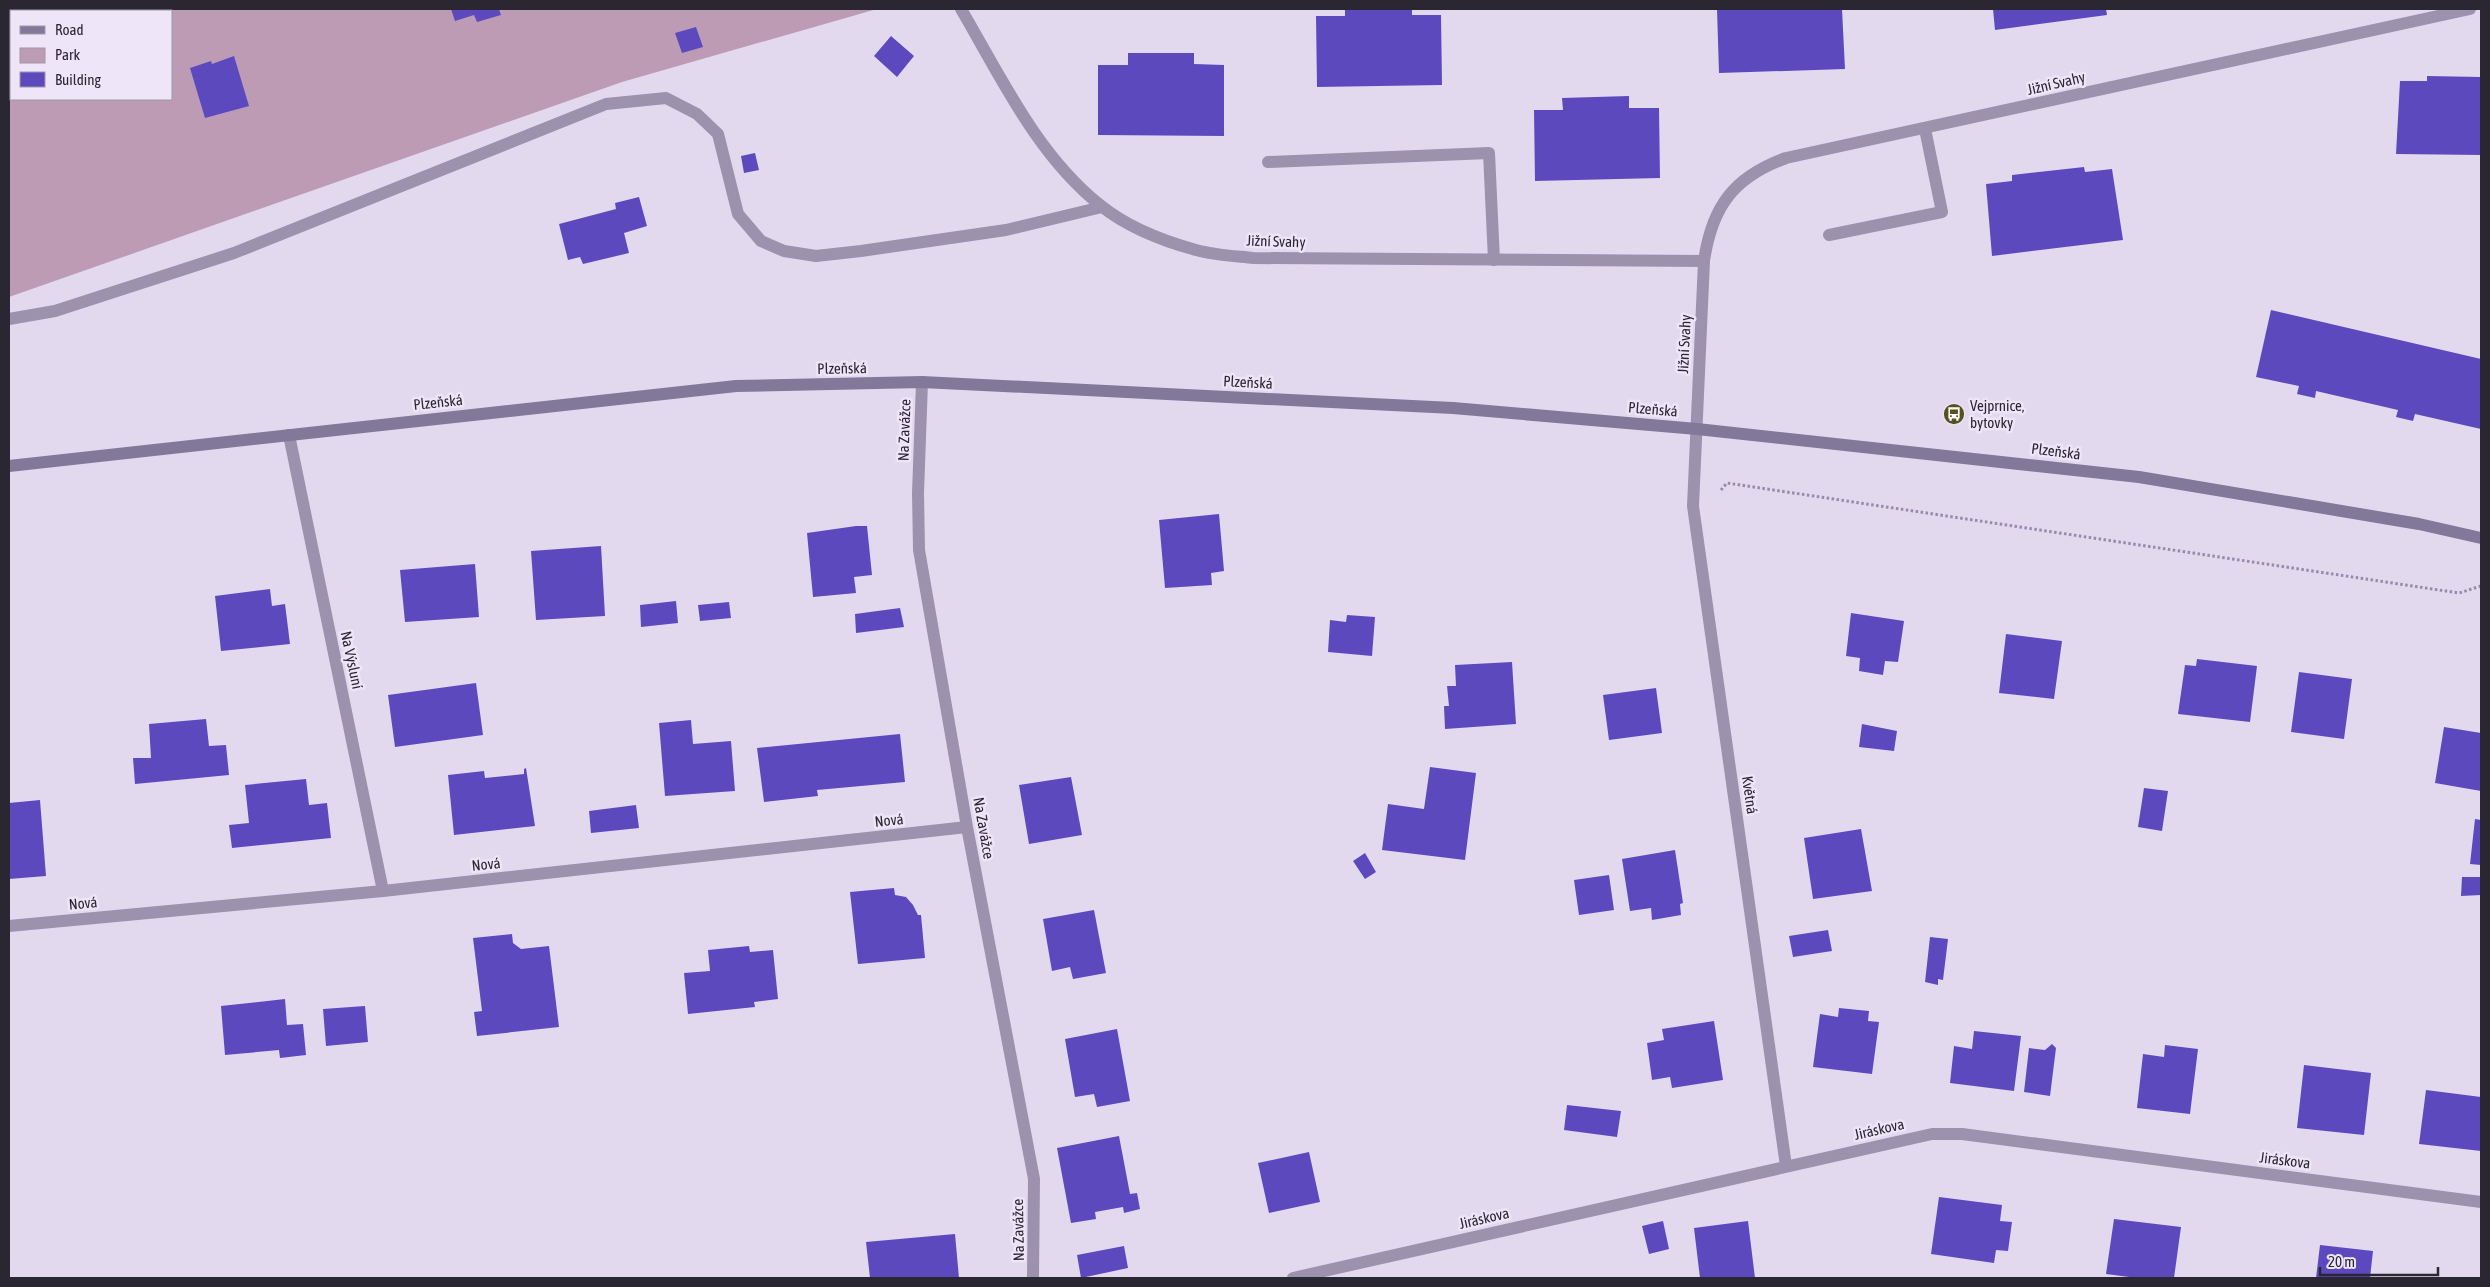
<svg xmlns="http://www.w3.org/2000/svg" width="2490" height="1287" font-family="'Asap Condensed',sans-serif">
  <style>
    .green { fill: #bd9bb4 }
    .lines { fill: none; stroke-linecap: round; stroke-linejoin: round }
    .stream { stroke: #aaa97a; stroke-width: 11 }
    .building { fill: #5d49be }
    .path { stroke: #968baa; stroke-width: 3; stroke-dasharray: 2.5 2.5; stroke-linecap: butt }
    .lane { stroke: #9d92ae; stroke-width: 12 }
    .street { stroke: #9d92ae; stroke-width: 12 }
    .secondary { stroke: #82789a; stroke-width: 12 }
    .labels { text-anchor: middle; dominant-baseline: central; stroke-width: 5; stroke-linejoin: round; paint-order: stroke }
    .street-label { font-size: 15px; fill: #2a2733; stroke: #eee5f8 }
    .poi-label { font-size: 15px; fill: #2a2733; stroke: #eee5f8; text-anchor: start }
  </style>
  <rect width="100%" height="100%" fill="#e3d9ef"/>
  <path class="green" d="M133 9H877L622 82 9 297V57L11 56V99H171V11H127Z"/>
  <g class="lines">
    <path class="stream" d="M17 11 23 9"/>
  </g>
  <path class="building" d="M451 9H499L501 15 477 22 474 15 455 21Z
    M1345 9H1412V15H1441L1442 85 1317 87 1316 16H1345Z
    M1717 9H1842L1845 69 1719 73Z
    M1993 9H2106L2107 15 1995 30Z
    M696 27 703 47 682 53 675 33Z
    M891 36 914 56 897 77 874 56Z
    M1128 53H1194V64L1224 65V136L1098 135V65H1128Z
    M234 56 249 106 205 118 190 68 211 61 212 64Z
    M2427 76 2481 77V155L2396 154 2400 81H2427Z
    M1629 96V108H1659L1660 178 1535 181 1534 110H1563L1562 98Z
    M755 153 759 170 744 173 741 156Z
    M2084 167 2085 172 2112 169 2123 240 1992 256 1986 184 2012 181V175Z
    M639 197 647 226 624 233 629 253 583 264 580 257 568 260 559 224 616 209 615 203Z
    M2271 310 2481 359V429L2415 414 2413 421 2396 417 2398 410 2316 391 2315 398 2297 394 2299 386 2256 377Z
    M1219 514 1224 571 1211 573 1212 585 1165 588 1159 520Z
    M856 526H867L872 575 854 577 856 593 813 597 807 533Z
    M601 546 605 616 536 620 531 551Z
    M475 564 479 617 405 622 400 570Z
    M270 589 272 606 285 604 290 644 221 651 215 596Z
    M676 601 678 623 641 627 640 605Z
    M729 602 731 618 700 621 698 605Z
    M900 608 904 627 856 633 855 614Z
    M1851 613 1904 621 1898 662 1885 661 1883 675 1859 671 1860 658 1846 656Z
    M1347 615 1375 617 1372 656 1328 652 1330 620 1346 622Z
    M2006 634 2062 641 2054 699 1999 693Z
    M2197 659 2257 666 2250 722 2178 714 2185 665 2196 666Z
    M1512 662 1516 724 1445 729 1444 706H1449L1447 686H1456L1455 665Z
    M2299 672 2352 679 2344 739 2291 732Z
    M476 683 483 735 395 747 388 695Z
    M1656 688 1662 733 1609 740 1603 695Z
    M206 719 209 746 226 745 229 775 135 784 133 758H151L149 724Z
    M691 720 693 744 731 741 735 791 665 796 659 723Z
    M1862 724 1897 731 1894 751 1859 747Z
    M2444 727 2481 733V791L2435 783Z
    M900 734 905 782 817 790 818 796 764 802 757 748Z
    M1430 767 1476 773 1465 860 1382 850 1388 804 1424 809Z
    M526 768 535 826 454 835 448 775 484 771 485 778 524 774V769Z
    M1071 777 1082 835 1029 844 1019 785Z
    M306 779 309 805 327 803 331 838 232 848 229 825 249 823 245 785Z
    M2144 788 2168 791 2162 831 2138 827Z
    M40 800 46 876 9 879V803Z
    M636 805 639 828 591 833 589 811Z
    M2475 819 2481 820V865L2470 864Z
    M1861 829 1872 891 1813 899 1804 838Z
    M1675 850 1683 903 1680 904 1681 915 1652 920 1651 908 1630 911 1622 859Z
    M1365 853 1376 872 1365 879 1353 861Z
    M1609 875 1614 910 1579 915 1574 880Z
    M2462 877H2481V895L2461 896Z
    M894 888 895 895 906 897 913 905 918 915H921L925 958 858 964 850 892Z
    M1094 910 1106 973 1073 979 1070 967 1052 971 1043 919Z
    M1828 930 1832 951 1793 957 1789 936Z
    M512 934 513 943 521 949 549 946 559 1027 477 1036 474 1012 482 1011 473 938Z
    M1930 937 1948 939 1943 980 1938 979V985L1925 982Z
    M749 946 750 952 773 950 778 999 754 1002 755 1007 688 1014 684 973 710 971 708 950Z
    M285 999 287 1025 303 1024 306 1055 280 1058 279 1050 225 1055 221 1006Z
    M365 1006 368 1042 326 1046 323 1009Z
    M1839 1008 1869 1011 1868 1021 1879 1022 1872 1074 1813 1067 1820 1014 1838 1017Z
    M1714 1021 1723 1080 1672 1088 1670 1077 1652 1080 1647 1043 1664 1040 1662 1029Z
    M1117 1029 1130 1101 1097 1107 1094 1094 1075 1097 1065 1039Z
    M1974 1031 2021 1036 2014 1091 1950 1083 1954 1046 1972 1049Z
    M2052 1044 2056 1048 2050 1096 2024 1092 2029 1048 2045 1050Z
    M2165 1045 2198 1049 2190 1114 2137 1108 2143 1054 2164 1057Z
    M2304 1065 2371 1073 2364 1135 2297 1128Z
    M2426 1090 2481 1097V1151L2419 1144Z
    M1567 1105 1621 1111 1617 1137 1564 1130Z
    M1119 1136 1130 1194 1137 1193 1140 1209 1124 1213 1123 1207 1095 1212 1096 1219 1071 1223 1057 1148Z
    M1309 1152 1320 1202 1269 1213 1258 1163Z
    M1939 1197 2002 1205 2000 1221 2012 1222 2008 1251 1996 1250 1994 1263 1931 1254Z
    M2114 1219 2181 1227 2174 1278H2137L2106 1274Z
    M1663 1221 1669 1249 1649 1254 1642 1226Z
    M1748 1221 1755 1278H1700L1694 1228Z
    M955 1234 959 1278H870L866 1242Z
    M2320 1245 2373 1251 2370 1278H2316Z
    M1124 1246 1128 1268 1081 1278 1077 1255Z"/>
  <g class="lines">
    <path class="path" d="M1721 490 1727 483 2459 593 2481 586"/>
    <path class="lane" d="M1268 162 1489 153 1494 260
      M1829 235 1942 212 1925 129
      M9 319 55 311 234 253 606 104 666 98 697 114 718 134 738 214 761 241 784 251 816 256 861 251 1006 230 1102 207"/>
    <path class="street" d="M961 9C1001 77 1037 155 1100 205 1127 227 1163 241 1196 250 1214 255 1234 256 1253 258L1704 261
      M922 382 918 493 919 550 967 827 1034 1179 1033 1278
      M289 435 383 891
      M9 926 383 891 967 827
      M1786 1166 1693 506 1704 261C1712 206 1734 177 1786 158L2470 9
      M1293 1278 1932 1134H1962L2481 1202"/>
    <path class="secondary" d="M9 466 736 386 922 382 1453 408 1697 429 2139 477 2419 524 2481 538"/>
  </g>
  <defs>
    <g id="bus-disc" transform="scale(1.125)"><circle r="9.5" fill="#52511f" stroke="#eee5f8"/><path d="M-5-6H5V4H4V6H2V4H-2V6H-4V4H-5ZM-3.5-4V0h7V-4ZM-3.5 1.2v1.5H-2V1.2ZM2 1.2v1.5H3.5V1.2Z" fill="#fff"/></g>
  </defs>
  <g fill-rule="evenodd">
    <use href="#bus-disc" x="1954" y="414"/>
  </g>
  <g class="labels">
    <g class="street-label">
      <text transform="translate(2056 83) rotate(-13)">Jižní Svahy</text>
      <text transform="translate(1276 241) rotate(2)">Jižní Svahy</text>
      <text transform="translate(1684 344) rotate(-87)">Jižní Svahy</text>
      <text transform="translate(842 368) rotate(-1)">Plzeňská</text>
      <text transform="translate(1248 382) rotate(3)">Plzeňská</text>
      <text transform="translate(438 402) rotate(-6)">Plzeňská</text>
      <text transform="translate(1653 409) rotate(5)">Plzeňská</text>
      <text transform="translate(904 430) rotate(-88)">Na Zavážce</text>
      <text transform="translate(2056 451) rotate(7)">Plzeňská</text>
      <text transform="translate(352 660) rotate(78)">Na Výsluní</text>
      <text transform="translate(1750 795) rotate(82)">Květná</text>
      <text transform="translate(889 820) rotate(-6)">Nová</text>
      <text transform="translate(984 828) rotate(80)">Na Zavážce</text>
      <text transform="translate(486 864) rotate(-6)">Nová</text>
      <text transform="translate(83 903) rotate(-5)">Nová</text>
      <text transform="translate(1879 1129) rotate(-13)">Jiráskova</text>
      <text transform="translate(2285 1160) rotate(7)">Jiráskova</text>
      <text transform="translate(1484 1218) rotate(-13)">Jiráskova</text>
      <text transform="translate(1018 1230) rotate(-91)">Na Zavážce</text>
    </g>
    <g class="poi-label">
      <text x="1970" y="405">Vejprnice,<tspan x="1970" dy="17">bytovky</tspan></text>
    </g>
  </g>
  <rect width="2490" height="1287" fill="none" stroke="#2a2733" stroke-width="20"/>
  <rect x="10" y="10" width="162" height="90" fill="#eee5f8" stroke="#a099a9"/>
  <rect x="20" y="26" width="25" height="8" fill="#82789a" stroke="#a099a9"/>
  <text x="55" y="35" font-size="15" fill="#2a2733">Road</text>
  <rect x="20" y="48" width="25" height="15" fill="#bd9bb4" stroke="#a099a9"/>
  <text x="55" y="60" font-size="15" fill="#2a2733">Park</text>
  <rect x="20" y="72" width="25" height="15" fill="#5d49be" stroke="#a099a9"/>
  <text x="55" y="85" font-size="15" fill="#2a2733">Building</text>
  <path d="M2320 1267v8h118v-8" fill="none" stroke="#2a2733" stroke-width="2.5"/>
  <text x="2328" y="1267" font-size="15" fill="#2a2733" stroke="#eee5f8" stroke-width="4" paint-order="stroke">20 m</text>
</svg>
